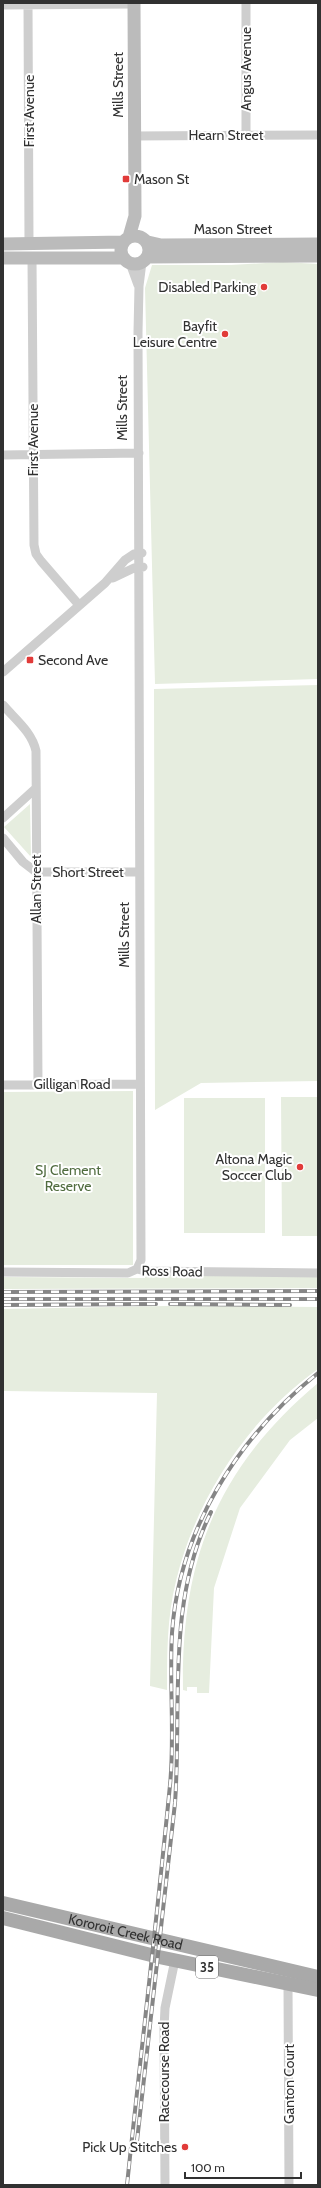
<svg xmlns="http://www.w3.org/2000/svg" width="321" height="2188" font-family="Cabin,sans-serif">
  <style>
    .green { fill: #e6eddf }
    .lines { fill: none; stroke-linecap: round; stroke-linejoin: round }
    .street { stroke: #cecece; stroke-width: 9 }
    .secondary { stroke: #bbb; stroke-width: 13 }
    .primary { stroke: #a9a9a9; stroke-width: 14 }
    .rail-casing { stroke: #868686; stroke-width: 4 }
    .rail { stroke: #fff; stroke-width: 2.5; stroke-dasharray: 8; stroke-linecap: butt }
    .poi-dot { fill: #e13b39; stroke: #fff; stroke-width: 1.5 }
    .labels { text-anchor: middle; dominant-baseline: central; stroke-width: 4; stroke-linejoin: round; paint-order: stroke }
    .shield { fill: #fff; stroke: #6f6f6f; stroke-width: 1 }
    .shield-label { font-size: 13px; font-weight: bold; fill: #313131 }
    .street-label { font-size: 14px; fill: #313131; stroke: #fff }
    .poi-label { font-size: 14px; fill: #313131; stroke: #fff; text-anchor: end }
    .park-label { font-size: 14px; fill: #506c3f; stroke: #fff }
  </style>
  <rect width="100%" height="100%" fill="#fff"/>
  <path class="green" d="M283 262 318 264V679L155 684 145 288 152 265H231Z
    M318 685V1081L201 1083 155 1110 154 689Z
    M30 804 31 857 4 827Z
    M133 1091V1265H3V1092Z
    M281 1097H318V1236H282Z
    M184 1098H265V1233H184Z
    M145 1276H318V1288L3 1289V1277L145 1278Z
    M165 1306 318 1307V1369C248 1419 196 1498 176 1581 167 1617 167 1654 167 1690L150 1686 157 1393 3 1391V1309Z
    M318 1383V1418L290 1440 240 1508 214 1588 209 1693H197V1687H187V1691L183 1690C181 1559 217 1468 318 1383Z"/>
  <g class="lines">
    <path class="street" d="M28 3 29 244
      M246 3V135
      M3 5 134 4
      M134 136 318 135
      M32 258 34 545 36 554 41 561 79 605
      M130 263 138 285
      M3 455 139 453
      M113 578 134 568 143 567
      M3 672 105 583 125 560 134 554 142 553
      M3 705C15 719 32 732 36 751L38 1085
      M3 818 35 789
      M3 838 23 862 36 872H139
      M3 1085 140 1084
      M137 1269 141 1260 138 332 139 286 142 262
      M3 1272 128 1273 137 1269 145 1271 318 1273
      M288 1984 289 2185
      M165 2185 164 2029 165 2008 175 1960"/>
    <path class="secondary" d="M121 250a14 14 0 1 1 28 0a14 14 0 1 1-28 0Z
      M129 237 135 216 134 3
      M148 242 161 245 318 244
      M3 244 124 242
      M147 257 318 256
      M3 258H124"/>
    <g class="primary">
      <path id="s1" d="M3 1903 318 1977"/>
      <path d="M3 1918 159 1957 318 1990"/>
    </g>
    <g class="rail-casing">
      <path id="rail" d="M3 1292 318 1291
        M3 1299H318
        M170 1304 290 1305
        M3 1305 156 1304
        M137 2141 175 1803C182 1705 166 1603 211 1512
        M127 2185C141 2052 157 1918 170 1785 175 1735 169 1684 172 1633 179 1529 238 1437 318 1373"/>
    </g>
    <use href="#rail" class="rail"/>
  </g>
  <g class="poi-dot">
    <rect x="122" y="175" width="8" height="8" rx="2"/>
    <circle cx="264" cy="287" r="4"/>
    <circle cx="225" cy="334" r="4"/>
    <rect x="26" y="656" width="8" height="8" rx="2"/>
    <circle cx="300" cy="1167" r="4"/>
    <circle cx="185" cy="2147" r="4"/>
  </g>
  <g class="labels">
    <rect class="shield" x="196" y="1956" width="22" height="22" rx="3"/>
    <g class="shield-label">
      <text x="207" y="1967">35</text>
    </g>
    <g class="street-label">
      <text transform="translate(246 69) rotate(-90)">Angus Avenue</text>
      <text transform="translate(118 85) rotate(-90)">Mills Street</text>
      <text transform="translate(29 111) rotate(-90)">First Avenue</text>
      <text x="226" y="135">Hearn Street</text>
      <text x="233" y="229">Mason Street</text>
      <text transform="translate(122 408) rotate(-90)">Mills Street</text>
      <text transform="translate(33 440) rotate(-90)">First Avenue</text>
      <text x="88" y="872">Short Street</text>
      <text transform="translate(36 889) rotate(-90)">Allan Street</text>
      <text transform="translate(124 935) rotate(-90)">Mills Street</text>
      <text x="72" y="1084">Gilligan Road</text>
      <text transform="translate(172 1271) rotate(1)">Ross Road</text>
      <text stroke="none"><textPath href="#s1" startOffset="126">Kororoit Creek Road</textPath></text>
      <text transform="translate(164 2072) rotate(-90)">Racecourse Road</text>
      <text transform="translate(289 2084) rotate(-90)">Ganton Court</text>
    </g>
    <g class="poi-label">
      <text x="134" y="179" text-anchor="start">Mason St</text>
      <text x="256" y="287">Disabled Parking</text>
      <text x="217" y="326">Bayfit<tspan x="217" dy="16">Leisure Centre</tspan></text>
      <text x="38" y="660" text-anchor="start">Second Ave</text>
      <text x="292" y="1159">Altona Magic<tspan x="292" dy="16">Soccer Club</tspan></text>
      <text x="177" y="2147">Pick Up Stitches</text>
    </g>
    <g class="park-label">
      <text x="68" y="1170">SJ Clement<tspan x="68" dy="16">Reserve</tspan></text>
    </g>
  </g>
  <rect width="321" height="2188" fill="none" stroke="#313131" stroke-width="8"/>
  <path d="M185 2172v6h116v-6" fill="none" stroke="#313131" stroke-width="2"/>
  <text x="191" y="2172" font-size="12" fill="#313131" stroke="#ffffff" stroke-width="3" paint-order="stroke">100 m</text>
</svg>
